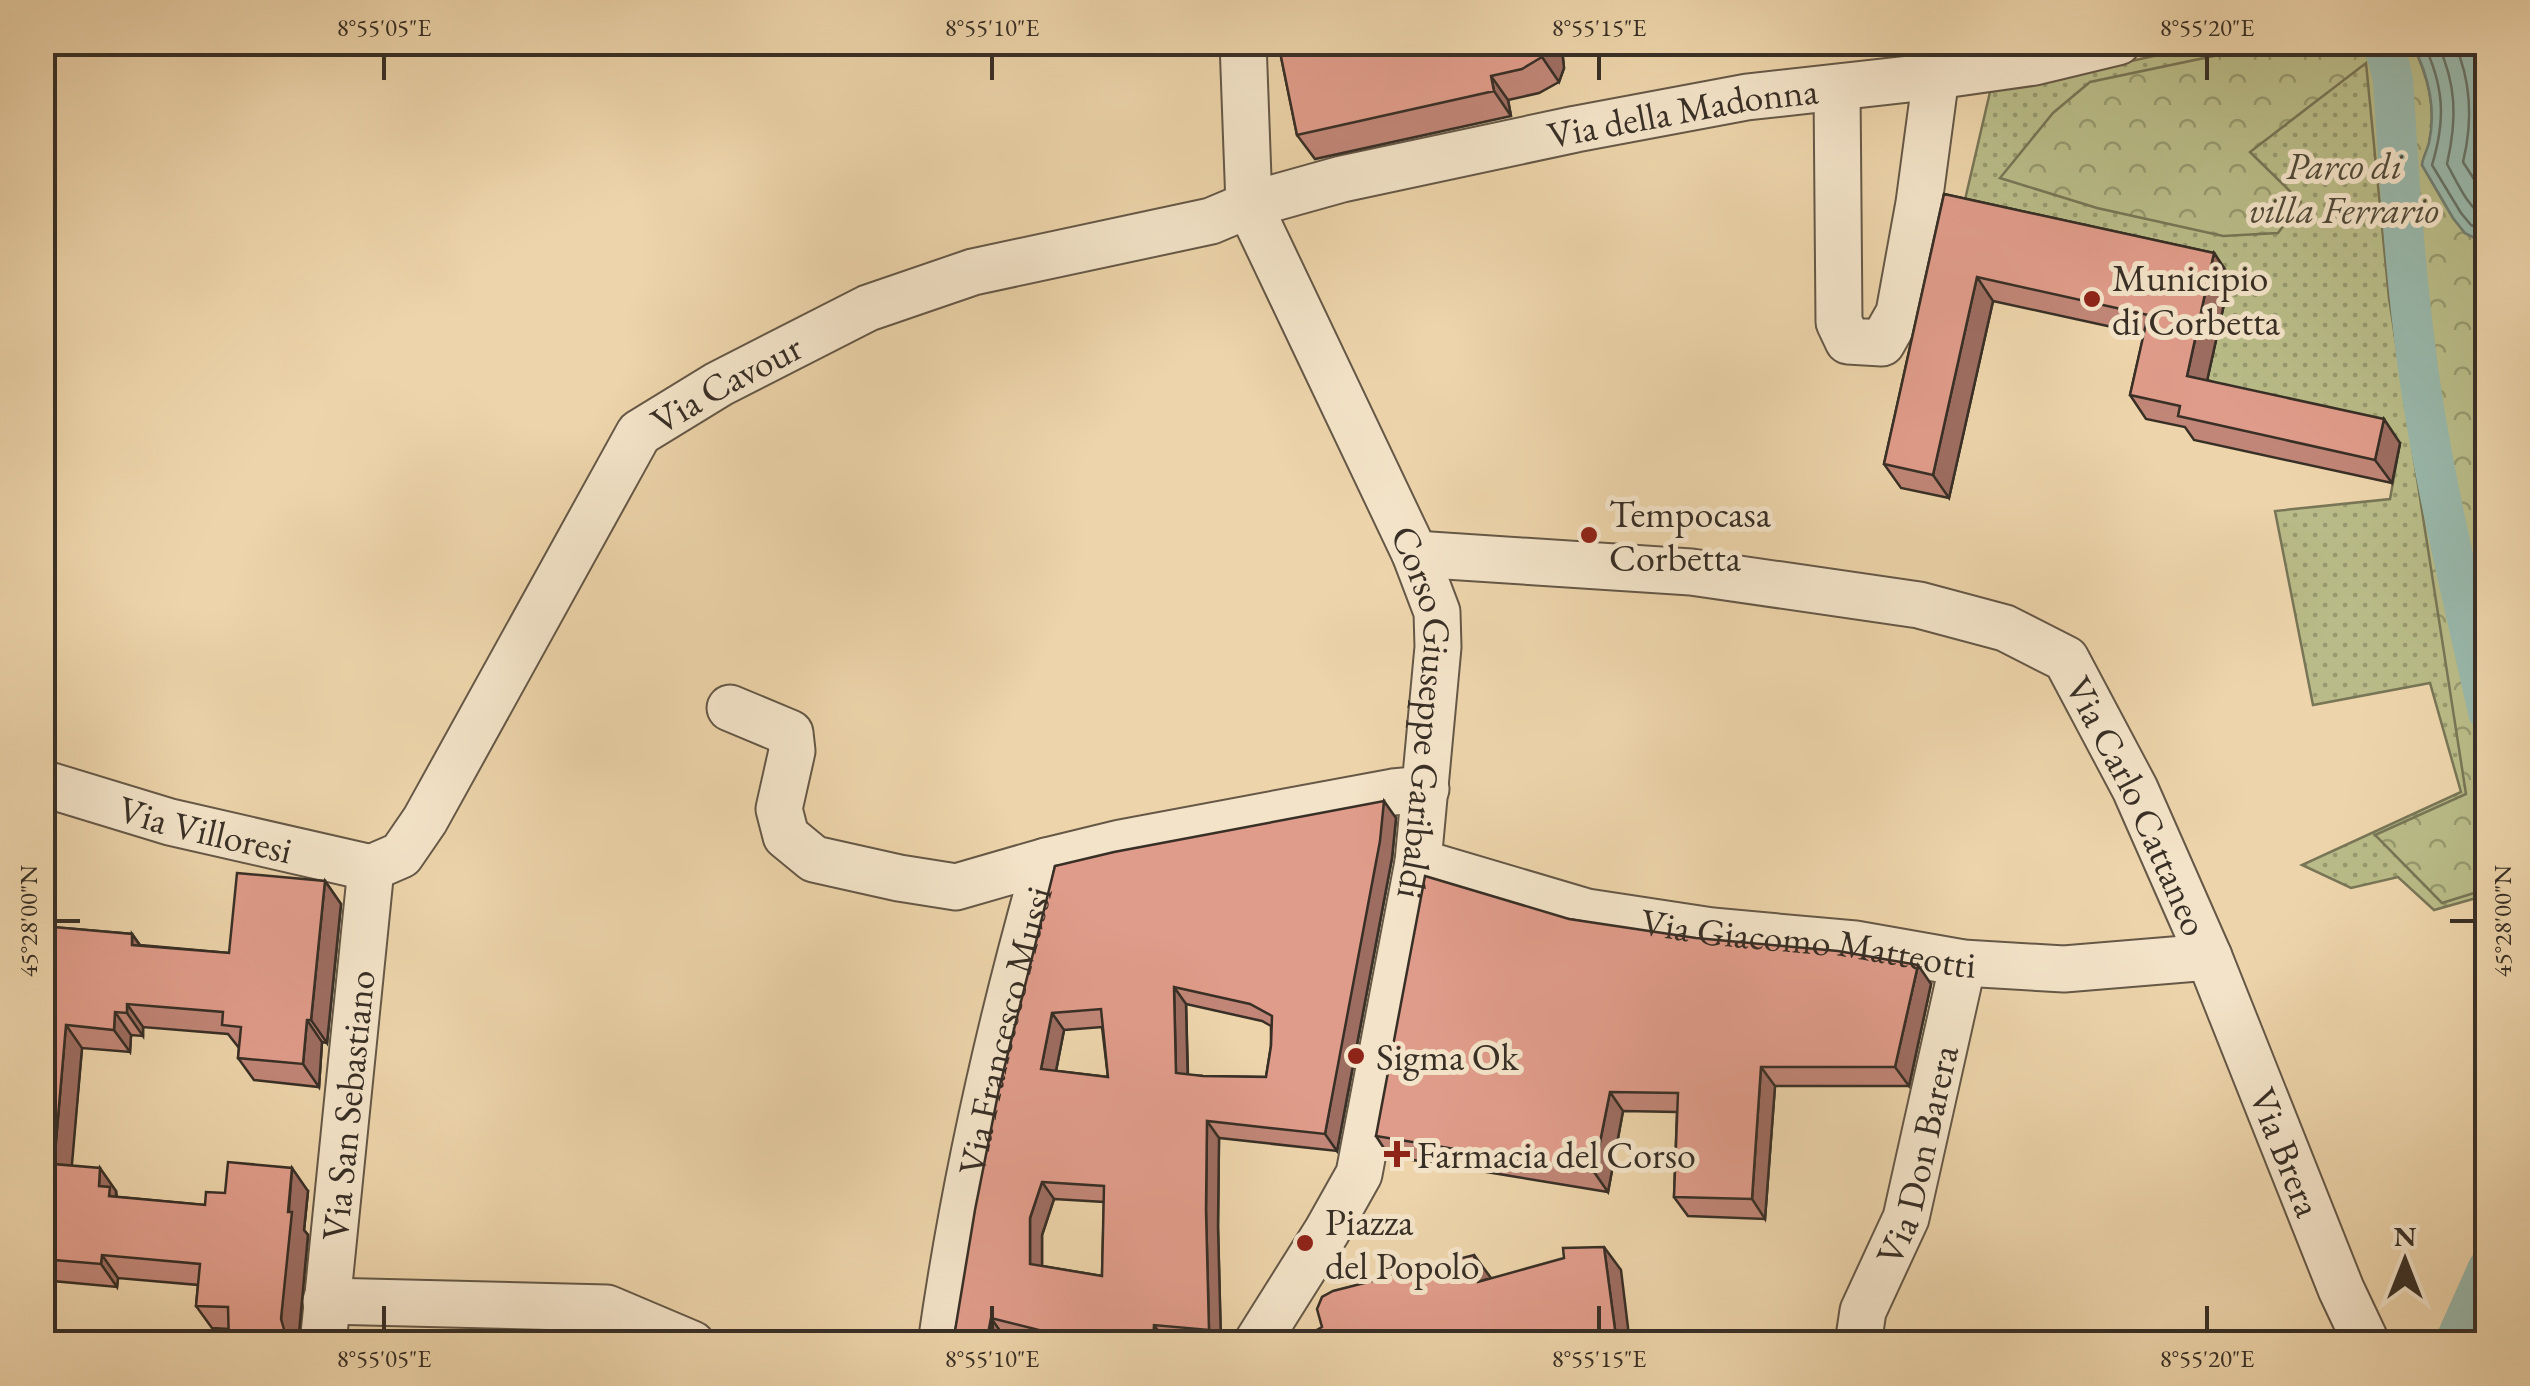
<svg xmlns="http://www.w3.org/2000/svg" width="2530" height="1386" font-family="'EB Garamond',serif">
  <style>
    .green { fill: url(#green-dots); stroke: #787657; stroke-width: 2.5 }
    .forest { fill: url(#forest-crowns); stroke: #787657; stroke-width: 2.5 }
    .water { fill: #99b8ab; stroke: #728176; stroke-width: 2.5 }
    .lines { fill: none; stroke-linecap: round; stroke-linejoin: round }
    .shore { stroke: #687468; stroke-width: 2.5 }
    .canal { stroke: #99b8ab; stroke-width: 40 }
    .street-casing { stroke: #655847; stroke-width: 49 }
    .street { stroke: #f3e3c8; stroke-width: 45 }
    .wall { fill: #c18677; stroke: #382f26; stroke-width: 2.5; fill-rule: evenodd }
    .shaded-wall { fill: #9d6d61; stroke: #382f26; stroke-width: 2.5 }
    .building { fill: #e09c8a; stroke: #382f26; stroke-width: 2.5; fill-rule: evenodd }
    .ticks { fill: none; stroke: #382f26; stroke-width: 4 }
    .poi-dot { fill: #8f2418; stroke: #f3e3c8; stroke-width: 4 }
    .labels { text-anchor: middle; dominant-baseline: central; stroke-width: 10; stroke-linejoin: round; paint-order: stroke }
    .street-label { font-size: 38px; fill: #382f26; stroke: #f3e3c8 }
    .park-label { font-size: 38px; font-style: italic; fill: #524b3a; stroke: #f3e3c8 }
    .poi-label { font-size: 38px; fill: #382f26; stroke: #f3e3c8; text-anchor: start }
    .neatline { fill: none; stroke: #382f26; stroke-width: 4 }
    .ticks-label { font-size: 25px; text-anchor: middle; fill: #382f26 }
  </style>
  <defs>
    <pattern id="green-dots" width="8" height="8" patternUnits="userSpaceOnUse" patternTransform="scale(2.5)"><rect width="8" height="8" fill="#b9bc88"/><path d="M2 2h.1M6 6h.1" fill="none" stroke="#97996f" stroke-width="1.8" stroke-linecap="round"/></pattern>
    <pattern id="forest-crowns" width="20" height="18" patternUnits="userSpaceOnUse" patternTransform="scale(2.5)"><rect width="20" height="18" fill="#b9bc88"/><path d="M2 6a3 3 0 1 1 6 0M12 15a3 3 0 1 1 6 0" fill="none" stroke="#97996f"/></pattern>
  </defs>
  <rect width="100%" height="100%" fill="#edd4aa"/>
  <filter id="stains"><feTurbulence type="fractalNoise" baseFrequency=".002" numOctaves="4"/><feColorMatrix values="0 0 0 0 .2 0 0 0 0 .09 0 0 0 0 .02 0 0 0 .5 -.17"/></filter>
  <radialGradient id="worn" r=".72"><stop offset=".6" stop-color="#630" stop-opacity="0"/><stop offset="1" stop-color="#630" stop-opacity=".3"/></radialGradient>
  <path class="green" d="M2213 43H2487V895L2434 910 2398 877 2351 888 2302 865 2461 792 2430 683 2313 705 2275 511 2390 499 2400 443 2203 399 2230 277 1961 217 1990 92Z"/>
  <path class="forest" d="M2268 43H2412C2427 75 2437 106 2429 143 2427 151 2423 157 2422 165L2453 218 2465 233 2487 244V889L2442 903 2375 835 2466 794 2389 298 2366 63 2250 152 2301 202 2278 233 2223 236 2097 208 2000 178 2053 113 2090 82 2266 45Z"/>
  <path class="water" d="M2412 43H2487V244L2465 233 2453 218 2422 165C2423 157 2427 151 2429 143 2437 107 2428 74 2412 43Z"/>
  <g class="lines">
    <path class="shore" d="M2423 42C2444 86 2446 119 2432 165L2461 213 2471 225 2488 233
      M2437 42C2457 85 2457 119 2447 164 2457 182 2468 209 2488 219
      M2454 42C2471 80 2473 121 2463 162L2488 201"/>
    <path class="canal" d="M2381 42 2388 58 2393 80C2399 176 2405 273 2418 368 2434 484 2463 598 2488 712
      M2454 1344 2488 1268"/>
    <g class="street-casing">
      <g id="street">
        <path id="s1" d="M1243 42 1249 205 1415 554 1437 612 1438 647 1418 862 1359 1174 1327 1231 1256 1344"/>
        <path d="M1837 88 1839 322 1848 341 1882 343 1899 313 1919 203 1936 76"/>
        <path id="s2" d="M1415 554 1691 572 1919 605 2005 628 2066 659 2135 789 2209 957 2341 1289 2367 1344"/>
        <path d="M730 708 790 733 792 751 779 809 786 836 814 859 899 878 956 887 1046 861"/>
        <path id="s3" d="M42 783 170 822 371 868"/>
        <path id="s4" d="M1418 862 1587 912 1712 931 1855 944 1963 963 2064 969 2209 957"/>
        <path id="s5" d="M371 868 401 855 425 820 639 433 719 384 868 308 973 272 1211 221 1249 205 1342 179 1576 129 1747 97 1936 76 2035 62 2118 42"/>
        <path d="M326 1301 607 1308 692 1344"/>
        <path id="s6" d="M323 1344 371 868"/>
        <path id="s7" d="M941 1344C964 1181 1001 1019 1046 861L1120 843 1393 792 1426 789"/>
        <path id="s8" d="M1858 1344 1863 1311 1906 1218 1963 963"/>
      </g>
    </g>
    <use href="#street" class="street"/>
  </g>
  <path class="wall" d="M1278 42H1557L1562 49 1564 68 1559 82 1539 93 1508 100 1511 116 1315 159 1297 135Z
    M1944 194 2214 253 2230 277 2207 380 2400 443 2392 483 2194 440 2185 427 2146 419 2130 395 2144 334 1993 301 1949 498 1901 488 1884 464Z
    M1396 818 1392 858 1337 1151 1219 1138 1218 1227 1221 1344H1037L1003 1335 1001 1344H949L955 1331 1055 866ZM1186 1004 1262 1021 1271 1026V1046L1266 1077 1203 1076 1188 1075ZM1102 1027 1108 1077 1056 1071 1064 1030ZM1054 1199 1104 1202 1102 1276 1042 1266V1235Z
    M325 881 341 904 327 1043 322 1042 319 1087 254 1080 238 1058 239 1048 228 1034 143 1027V1036L131 1035 130 1052 82 1048 71 1166 116 1191 117 1197 205 1205 225 1193 308 1191 304 1230 308 1235 297 1341 229 1329 212 1328 196 1306 198 1285 118 1278 117 1287 42 1280V926L132 934 140 945 229 953Z
    M1569 919 1931 984 1909 1086H1775L1765 1219 1688 1216 1674 1197 1677 1112 1623 1111 1608 1192 1389 1156 1376 1136Z"/>
  <path class="shaded-wall" d="M1547 42H1557L1562 49 1564 68 1559 82 1542 57Z
    M1491 76 1508 100 1511 116 1494 91Z
    M2214 253 2230 277 2203 399 2187 376Z
    M1977 277 1993 301 1949 498 1933 475Z
    M2384 419 2400 443 2392 483 2375 460Z
    M1384 801 1396 818 1392 858 1337 1151 1325 1134Z
    M325 881 341 904 327 1043 311 1020Z
    M132 934 148 957 132 945Z
    M1918 965 1931 984 1909 1086 1895 1067Z
    M1174 987 1186 1004 1188 1090 1176 1073Z
    M127 1004 143 1027V1036L127 1013Z
    M115 1012 131 1035 130 1052 114 1030Z
    M1052 1013 1064 1030 1053 1086 1041 1069Z
    M307 1020 322 1042 319 1087 303 1064Z
    M66 1025 82 1048 70 1187 54 1164Z
    M1761 1067 1775 1086 1765 1219 1752 1199Z
    M1610 1092 1623 1111 1608 1192 1594 1172Z
    M1207 1121 1219 1138 1218 1227 1221 1344H1218L1209 1330 1206 1210Z
    M100 1168 116 1191V1195L126 1209 99 1186Z
    M292 1168 308 1191 304 1230 308 1235 298 1344H285L281 1319Z
    M1042 1182 1054 1199 1042 1235V1281L1030 1264V1218Z
    M1604 1247 1621 1270 1630 1344H1617Z
    M102 1255 118 1278 117 1287 101 1264Z
    M1474 1255 1491 1278 1478 1282Z
    M991 1318 1003 1335 1001 1344H986Z
    M1154 1325 1166 1342V1344H1153Z"/>
  <path class="building" d="M1278 42H1547V43L1542 57 1522 69 1491 76 1494 91 1297 135Z
    M1944 194 2214 253 2187 376 2384 419 2375 460 2178 416 2180 406 2130 395 2148 315 1977 277 1933 475 1884 464Z
    M1384 801 1380 841 1325 1134 1207 1121 1206 1210 1209 1330 1154 1325 1153 1344H1095L991 1318 986 1344H949L955 1331 975 1210 999 1089 1055 866 1114 852ZM1174 987 1250 1004 1272 1016 1271 1046 1266 1077 1203 1076 1176 1073ZM1101 1009 1108 1077 1041 1069 1052 1013ZM1042 1182 1104 1186 1102 1276 1030 1264V1218Z
    M237 873 325 881 311 1020H307L303 1064 238 1058 241 1027 222 1025 223 1012 127 1004V1013L115 1012 114 1030 66 1025 54 1164 100 1168 99 1186 110 1187 109 1196 205 1205 206 1192 225 1193 228 1162 292 1168 288 1212H292L281 1319 286 1336 285 1344H229L228 1307 196 1306 200 1264 102 1255 101 1264 42 1259V926L132 934V945L229 953Z
    M1425 876 1569 919 1696 938 1838 951 1918 965 1895 1067H1761L1752 1199 1674 1197 1678 1093 1610 1092 1594 1172 1376 1136Z
    M1604 1247 1617 1344H1317L1313 1332 1322 1327 1317 1309 1322 1297 1333 1291 1474 1255 1478 1282 1564 1258 1563 1248Z"/>
  <path class="ticks" d="M384 55V80M992 55V80M1599 55V80M2207 55V80M55 921H80M2450 921H2475M384 1306V1331M992 1306V1331M1599 1306V1331M2207 1306V1331"/>
  <g class="poi-dot">
    <circle cx="2092" cy="299" r="10"/>
    <circle cx="1589" cy="535" r="10"/>
    <circle cx="1356" cy="1056" r="10"/>
    <path d="M1392 1139h10v10h10v10h-10v10h-10v-10h-10v-10h10z"/>
    <circle cx="1305" cy="1243" r="10"/>
  </g>
  <g class="labels">
    <g class="street-label">
      <text stroke="none"><textPath href="#s5" startOffset="1618">Via della Madonna</textPath></text>
      <text stroke="none"><textPath href="#s5" startOffset="618">Via Cavour</textPath></text>
      <text stroke="none"><textPath href="#s1" startOffset="710">Corso Giuseppe Garibaldi</textPath></text>
      <text stroke="none"><textPath href="#s2" startOffset="828">Via Carlo Cattaneo</textPath></text>
      <text stroke="none"><textPath href="#s3" startOffset="170">Via Villoresi</textPath></text>
      <text stroke="none"><textPath href="#s4" startOffset="400">Via Giacomo Matteotti</textPath></text>
      <text stroke="none"><textPath href="#s7" startOffset="320">Via Francesco Mussi</textPath></text>
      <text stroke="none"><textPath href="#s6" startOffset="240">Via San Sebastiano</textPath></text>
      <text stroke="none"><textPath href="#s2" startOffset="1205">Via Brera</textPath></text>
      <text stroke="none"><textPath href="#s8" startOffset="200">Via Don Barera</textPath></text>
    </g>
    <g class="park-label">
      <text x="2344" y="165">Parco di<tspan x="2344" dy="44">villa Ferrario</tspan></text>
    </g>
    <g class="poi-label">
      <text x="2112" y="277">Municipio<tspan x="2112" dy="44">di Corbetta</tspan></text>
      <text x="1609" y="513">Tempocasa<tspan x="1609" dy="44">Corbetta</tspan></text>
      <text x="1376" y="1056">Sigma Ok</text>
      <text x="1417" y="1154">Farmacia del Corso</text>
      <text x="1325" y="1221">Piazza<tspan x="1325" dy="44">del Popolo</tspan></text>
    </g>
  </g>
  <rect width="2530" height="1386" fill="none" stroke="#edd4aa" stroke-width="110"/>
  <g transform="translate(2405 1261)" stroke="#f3e3c8" stroke-width="8" paint-order="stroke">
  <path d="M0-8L18 38L0 25L-18 38Z" fill="#382f26"/>
  <text y="-15" font-size="28" font-weight="bold" text-anchor="middle" fill="#382f26">N</text>
  </g>
  <rect x="55" y="55" width="2420" height="1276" class="neatline"/>
  <g class="ticks-label">
    <text x="384" y="36">8°55'05"E</text>
    <text x="992" y="36">8°55'10"E</text>
    <text x="1599" y="36">8°55'15"E</text>
    <text x="2207" y="36">8°55'20"E</text>
    <text transform="translate(28 921) rotate(-90)" y="9">45°28'00"N</text>
    <text transform="translate(2502 921) rotate(-90)" y="9">45°28'00"N</text>
    <text x="384" y="1367">8°55'05"E</text>
    <text x="992" y="1367">8°55'10"E</text>
    <text x="1599" y="1367">8°55'15"E</text>
    <text x="2207" y="1367">8°55'20"E</text>
  </g>
  <rect width="100%" height="100%" filter="url(#stains)"/>
  <rect width="100%" height="100%" fill="url(#worn)"/>
</svg>
